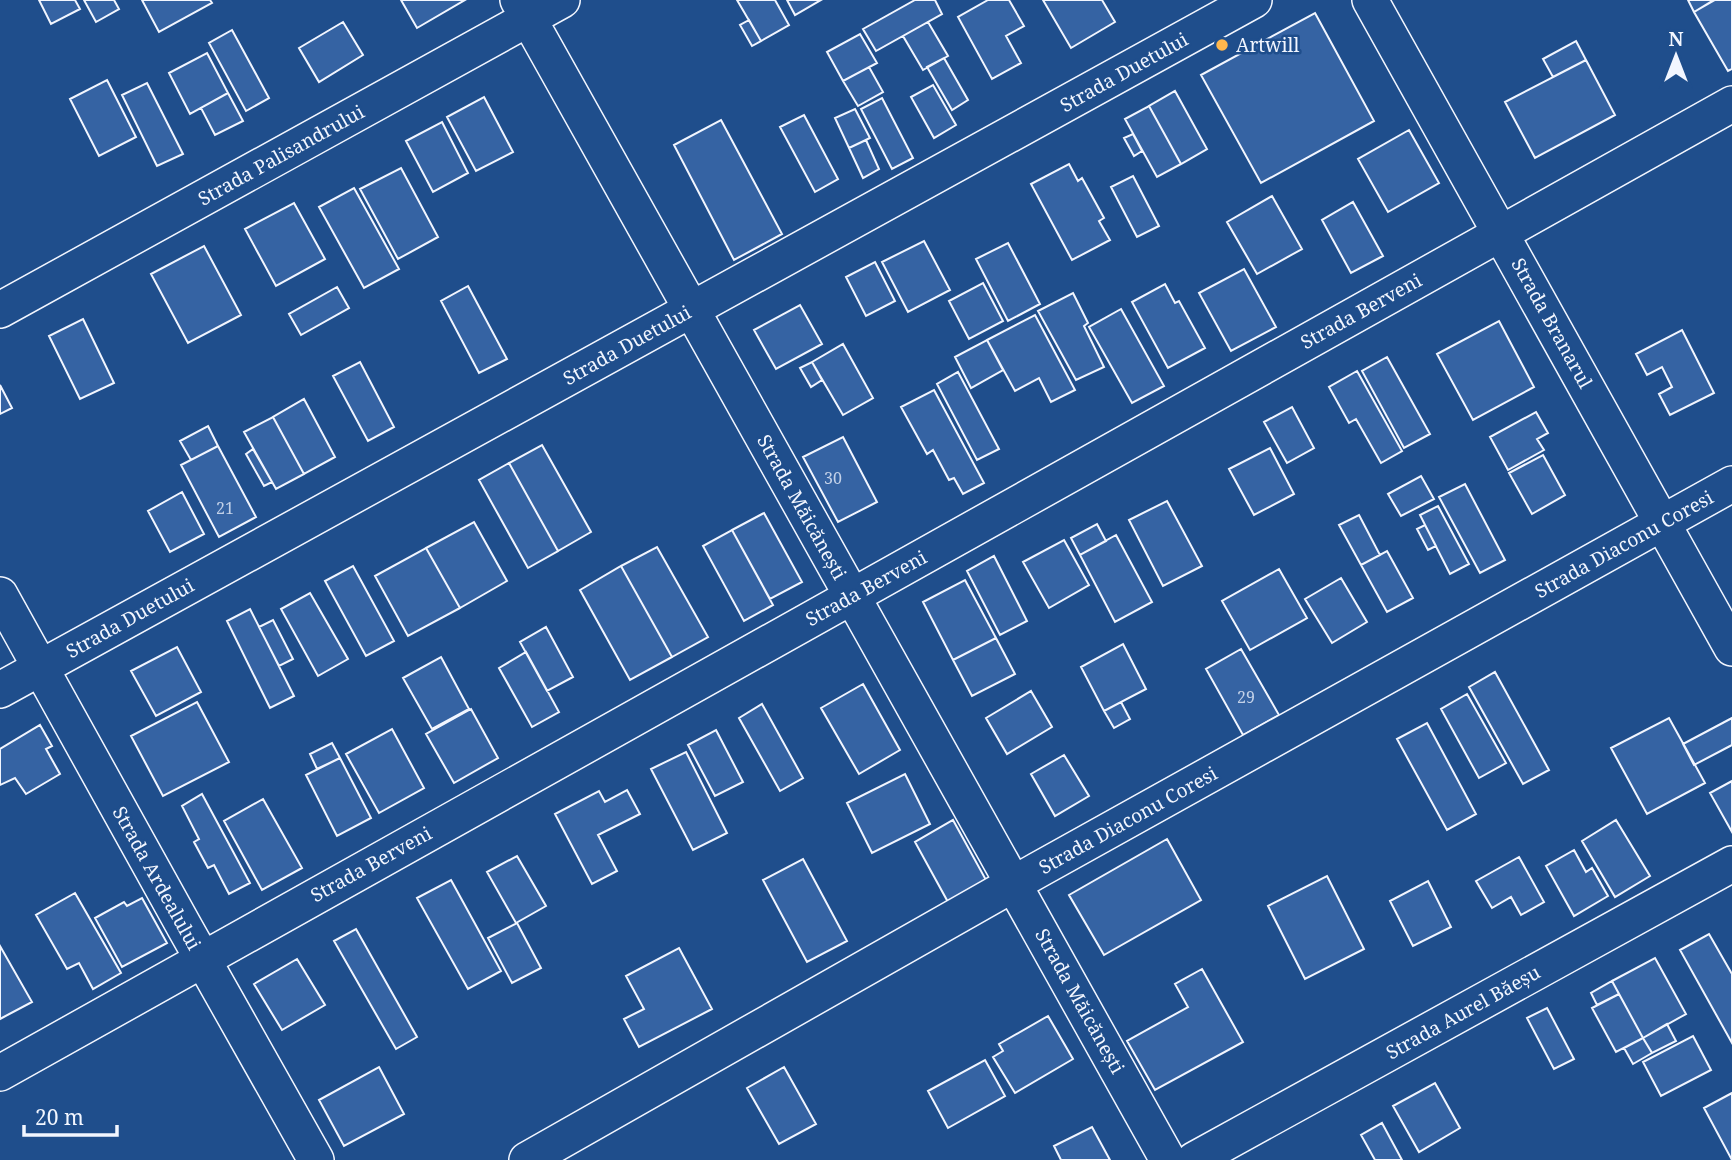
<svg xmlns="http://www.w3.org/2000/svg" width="1732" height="1160" font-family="'Noto Serif',serif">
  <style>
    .building { fill: #3563a3; stroke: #f2f6ff; stroke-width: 2 }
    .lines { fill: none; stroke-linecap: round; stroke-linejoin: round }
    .minor-casing { stroke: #f2f6ff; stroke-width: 38 }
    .minor { stroke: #1f4e8c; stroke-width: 35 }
    .poi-dot { fill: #ffb74d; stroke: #1f4e8c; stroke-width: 2.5 }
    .labels { text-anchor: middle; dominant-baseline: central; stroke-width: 5; stroke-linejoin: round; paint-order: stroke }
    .number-label { font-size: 16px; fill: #c3d1e8 }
    .poi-label { font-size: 19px; fill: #f2f6ff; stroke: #1f4e8c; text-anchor: start }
    .street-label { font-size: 19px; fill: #f2f6ff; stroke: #1f4e8c }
  </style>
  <rect width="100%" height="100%" fill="#1f4e8c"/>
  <path class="building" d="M39 0H75L80 9 51 24Z
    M84 0H114L119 9 96 22Z
    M142 0H210L212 3 159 32Z
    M401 0H465L417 28Z
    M737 0H775L789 25 761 41Z
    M787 0H821L795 15Z
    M915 0H935L942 14 876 51 863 29Z
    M988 0H1009L1024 26 1006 36 1021 63 992 79 958 17Z
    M1043 0H1102L1115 22 1071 48Z
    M1688 0H1712V1L1694 12Z
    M1715 0H1732V69L1728 71 1694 12Z
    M1315 13 1374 121 1261 183 1201 75Z
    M749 20 761 41 752 46 740 25Z
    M343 22 363 55 319 82 299 48Z
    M928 22 948 56 923 70 903 36Z
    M232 30 269 98 246 111 209 43Z
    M860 34 877 63 843 81 827 52Z
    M1576 41 1586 60 1553 77 1543 59Z
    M207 53 228 93 190 114 169 73Z
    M944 58 968 100 952 110 927 67Z
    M1586 60 1615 115 1535 158 1505 102Z
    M869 67 883 92 858 106 843 81Z
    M107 80 136 137 99 156 70 99Z
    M147 83 183 154 157 166 122 95Z
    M933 85 956 125 934 138 911 97Z
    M1175 91 1207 149 1181 164 1149 106Z
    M228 93 243 121 215 135 201 108Z
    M484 97 513 152 476 171 447 117Z
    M882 98 913 158 892 169 861 109Z
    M1149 106 1181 164 1157 177 1125 119Z
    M855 109 870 138 849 148 835 118Z
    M804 115 838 179 815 192 780 127Z
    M721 120 782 234 734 260 674 145Z
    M442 122 468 173 433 192 406 141Z
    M1409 130 1439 183 1388 212 1358 159Z
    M1133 134 1142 151 1134 156 1124 138Z
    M866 140 879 169 863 178 849 148Z
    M1069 164 1078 181 1082 178 1104 218 1099 221 1110 240 1072 260 1031 184Z
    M401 168 438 237 398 259 360 189Z
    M1133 176 1159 226 1137 237 1111 187Z
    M354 188 399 269 364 288 319 207Z
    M1272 196 1302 249 1257 274 1227 222Z
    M1353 202 1383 256 1351 273 1322 220Z
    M294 203 325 259 276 286 245 229Z
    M924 241 950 290 908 312 882 262Z
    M1008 243 1040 304 1008 321 976 259Z
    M204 246 241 315 188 343 151 274Z
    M875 262 895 301 866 316 846 277Z
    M1244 269 1276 327 1231 351 1199 293Z
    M983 283 1003 321 969 339 949 301Z
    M1165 284 1175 303 1179 301 1205 348 1168 368 1132 302Z
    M468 286 507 359 479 373 441 301Z
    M337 287 349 308 301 335 289 314Z
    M1073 293 1088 323 1084 326 1104 367 1076 380 1038 311Z
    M800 305 822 344 776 369 754 330Z
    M1121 309 1164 386 1132 403 1089 327Z
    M1035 315 1075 390 1051 402 1039 378 1015 391 987 340Z
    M83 319 114 383 80 399 49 336Z
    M1499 321 1534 387 1473 420 1437 354Z
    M1682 330 1714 393 1670 415 1659 394 1672 387 1662 367 1647 375 1636 354Z
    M987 340 1003 370 971 388 955 357Z
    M843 344 873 398 843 415 812 362Z
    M1387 357 1430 434 1404 448 1362 371Z
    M360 362 394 427 368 441 333 376Z
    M812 362 822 380 811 387 800 368Z
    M1357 371 1402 451 1381 463 1356 419 1349 423 1329 387Z
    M958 372 999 449 977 460 937 384Z
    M0 385 12 408 0 414Z
    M934 390 984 483 963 494 954 478 949 480 933 450 927 454 901 407Z
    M304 399 335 457 304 474 273 417Z
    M1292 407 1314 448 1287 463 1264 422Z
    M1536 412 1548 433 1537 439 1544 450 1508 470 1490 437Z
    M273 417 304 474 276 489 244 432Z
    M208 426 218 446 191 460 180 441Z
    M843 437 877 502 838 522 803 457Z
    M542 445 591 532 558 551 509 463Z
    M218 446 256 517 219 537 181 465Z
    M1270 448 1294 494 1254 515 1229 469Z
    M253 449 272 482 264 486 246 454Z
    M1543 455 1565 495 1532 514 1509 473Z
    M509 463 558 551 528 568 479 480Z
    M1421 476 1434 499 1401 516 1388 494Z
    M1465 484 1505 560 1480 573 1439 497Z
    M182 492 204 534 170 552 148 511Z
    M1167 501 1202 566 1163 586 1129 520Z
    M1438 506 1469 564 1450 574 1420 515Z
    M764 513 802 582 770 599 732 530Z
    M1359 515 1380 555 1361 565 1339 525Z
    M474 522 507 581 460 608 426 548Z
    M1097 524 1106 541 1080 555 1071 538Z
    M1425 525 1436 546 1428 550 1417 529Z
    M732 530 773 605 744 621 703 546Z
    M1116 535 1152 602 1115 622 1080 555Z
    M1064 540 1089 585 1049 608 1023 562Z
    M657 547 708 637 672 657 621 566Z
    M426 548 460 608 408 636 375 576Z
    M1387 551 1413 598 1387 612 1361 565Z
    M994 556 1027 621 1000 635 967 571Z
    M353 566 394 641 366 656 325 581Z
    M621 566 672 657 630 680 580 590Z
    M1279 569 1307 618 1250 650 1222 601Z
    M1341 578 1367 622 1332 643 1305 599Z
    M965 580 996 638 953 660 923 602Z
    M310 593 348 659 318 676 281 609Z
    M250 609 294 696 270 708 227 621Z
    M273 620 293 659 279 666 259 627Z
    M546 627 573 677 547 691 520 642Z
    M996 638 1015 674 972 696 953 660Z
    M1123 644 1146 689 1104 711 1081 667Z
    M177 647 201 692 156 716 131 671Z
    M1241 649 1279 715 1243 735 1206 669Z
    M526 652 559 712 532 727 499 668Z
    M441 657 469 709 432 729 403 678Z
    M1495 672 1549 770 1523 784 1469 687Z
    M863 684 900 750 859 774 821 708Z
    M1031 691 1052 727 1007 754 986 718Z
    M1467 694 1506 763 1479 778 1441 709Z
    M197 702 229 762 163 796 131 736Z
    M1121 702 1130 719 1114 728 1104 711Z
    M762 704 803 778 780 791 739 718Z
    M471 709 498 758 454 783 426 734Z
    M1669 718 1705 783 1647 814 1611 748Z
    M1732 718V745L1694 765 1683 744Z
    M1427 723 1476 814 1447 830 1397 739Z
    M40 725 52 746 46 749 60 774 26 794 15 778 0 785V749Z
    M392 729 424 788 379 813 346 754Z
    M716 730 743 782 715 796 688 745Z
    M332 743 340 758 317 769 310 754Z
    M686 752 727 833 693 850 651 769Z
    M1064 755 1089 796 1055 816 1031 774Z
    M340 758 371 818 337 836 306 775Z
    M905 774 930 824 872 853 847 803Z
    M1732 781V832L1710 793Z
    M627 790 640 814 598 835 617 871 592 884 555 814 599 791 605 802Z
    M202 794 250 883 229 894 214 865 208 868 194 842 199 839 182 806Z
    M263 799 302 868 262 890 224 821Z
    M953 820 986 880 948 902 915 842Z
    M1616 820 1650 876 1615 897 1582 841Z
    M1167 839 1201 900 1104 955 1069 895Z
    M1574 850 1586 872 1592 868 1608 896 1574 916 1546 866Z
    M517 856 546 906 516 923 487 872Z
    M1519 857 1544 902 1521 915 1511 897 1492 908 1476 881Z
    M803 859 847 941 807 962 763 880Z
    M1327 876 1364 949 1305 979 1268 906Z
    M451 880 501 971 468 989 417 898Z
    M1428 881 1451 927 1413 946 1390 901Z
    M75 893 121 973 93 989 79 963 67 969 36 915Z
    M142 898 167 943 122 967 95 918 124 902 127 906Z
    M517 923 541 968 512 983 488 938Z
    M356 929 417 1037 396 1049 334 941Z
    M1709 934 1732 974V1043L1680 950Z
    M0 946 32 1002 0 1019Z
    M679 948 712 1009 639 1047 624 1019 644 1009 626 976Z
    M1655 958 1686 1014 1643 1038 1612 981Z
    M297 959 325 1005 282 1030 254 984Z
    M1202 969 1243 1042 1155 1090 1127 1041 1188 1007 1175 984Z
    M1612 981 1619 994 1597 1005 1591 993Z
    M1619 994 1643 1038 1616 1052 1592 1008Z
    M1547 1008 1574 1059 1554 1069 1527 1018Z
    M1048 1016 1073 1059 1015 1093 993 1057 1003 1051 999 1044Z
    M1667 1024 1676 1041 1652 1053 1643 1038Z
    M1693 1036 1711 1070 1661 1096 1643 1062Z
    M1643 1038 1652 1053 1633 1064 1624 1048Z
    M985 1060 1005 1096 948 1128 928 1091Z
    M379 1067 404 1114 344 1146 319 1100Z
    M784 1067 816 1124 779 1144 747 1088Z
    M1435 1083 1460 1128 1419 1152 1393 1106Z
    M1732 1093V1160L1704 1108Z
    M1382 1123 1402 1160H1375L1361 1135Z
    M1092 1127 1110 1160H1061L1054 1146Z"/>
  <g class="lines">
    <g class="minor-casing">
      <path id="minor" d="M518 0C734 387 953 772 1168 1160
        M1370 0 1732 648
        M0 310 562 0
        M0 595 185 928 316 1160
        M0 690 1254 0
        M0 1073 1732 104
        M527 1160 1038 870 1732 484
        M1194 1160 1732 864"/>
    </g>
    <use href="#minor" class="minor"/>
  </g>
  <circle class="poi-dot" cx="1222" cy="45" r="7"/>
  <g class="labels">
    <g class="number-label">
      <text x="833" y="478">30</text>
      <text x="225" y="508">21</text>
      <text x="1246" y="697">29</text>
    </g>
    <g class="poi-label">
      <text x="1236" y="45">Artwill</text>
    </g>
    <g class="street-label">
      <text transform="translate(1124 72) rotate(-29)">Strada Duetului</text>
      <text transform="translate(281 155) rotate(-29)">Strada Palisandrului</text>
      <text transform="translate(1361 311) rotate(-29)">Strada Berveni</text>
      <text transform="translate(1552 323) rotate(61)">Strada Branarul</text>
      <text transform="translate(627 345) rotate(-29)">Strada Duetului</text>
      <text transform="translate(802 507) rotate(61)">Strada Măicănești</text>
      <text transform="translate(1624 544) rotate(-29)">Strada Diaconu Coresi</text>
      <text transform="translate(866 588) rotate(-29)">Strada Berveni</text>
      <text transform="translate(130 618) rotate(-29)">Strada Duetului</text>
      <text transform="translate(1128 820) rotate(-29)">Strada Diaconu Coresi</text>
      <text transform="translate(371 864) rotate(-29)">Strada Berveni</text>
      <text transform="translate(157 878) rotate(61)">Strada Ardealului</text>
      <text transform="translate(1080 1001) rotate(61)">Strada Măicănești</text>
      <text transform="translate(1463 1012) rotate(-29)">Strada Aurel Băeșu</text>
    </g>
  </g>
  <g transform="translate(1676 56)" stroke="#1f4e8c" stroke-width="5" paint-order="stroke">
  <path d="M0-5L12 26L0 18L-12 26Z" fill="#f2f6ff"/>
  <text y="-10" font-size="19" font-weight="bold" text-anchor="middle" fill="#f2f6ff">N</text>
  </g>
  <path d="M24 1125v10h93v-10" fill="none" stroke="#f2f6ff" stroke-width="3.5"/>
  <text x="35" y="1125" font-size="21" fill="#f2f6ff" stroke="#1f4e8c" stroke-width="5" paint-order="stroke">20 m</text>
</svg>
